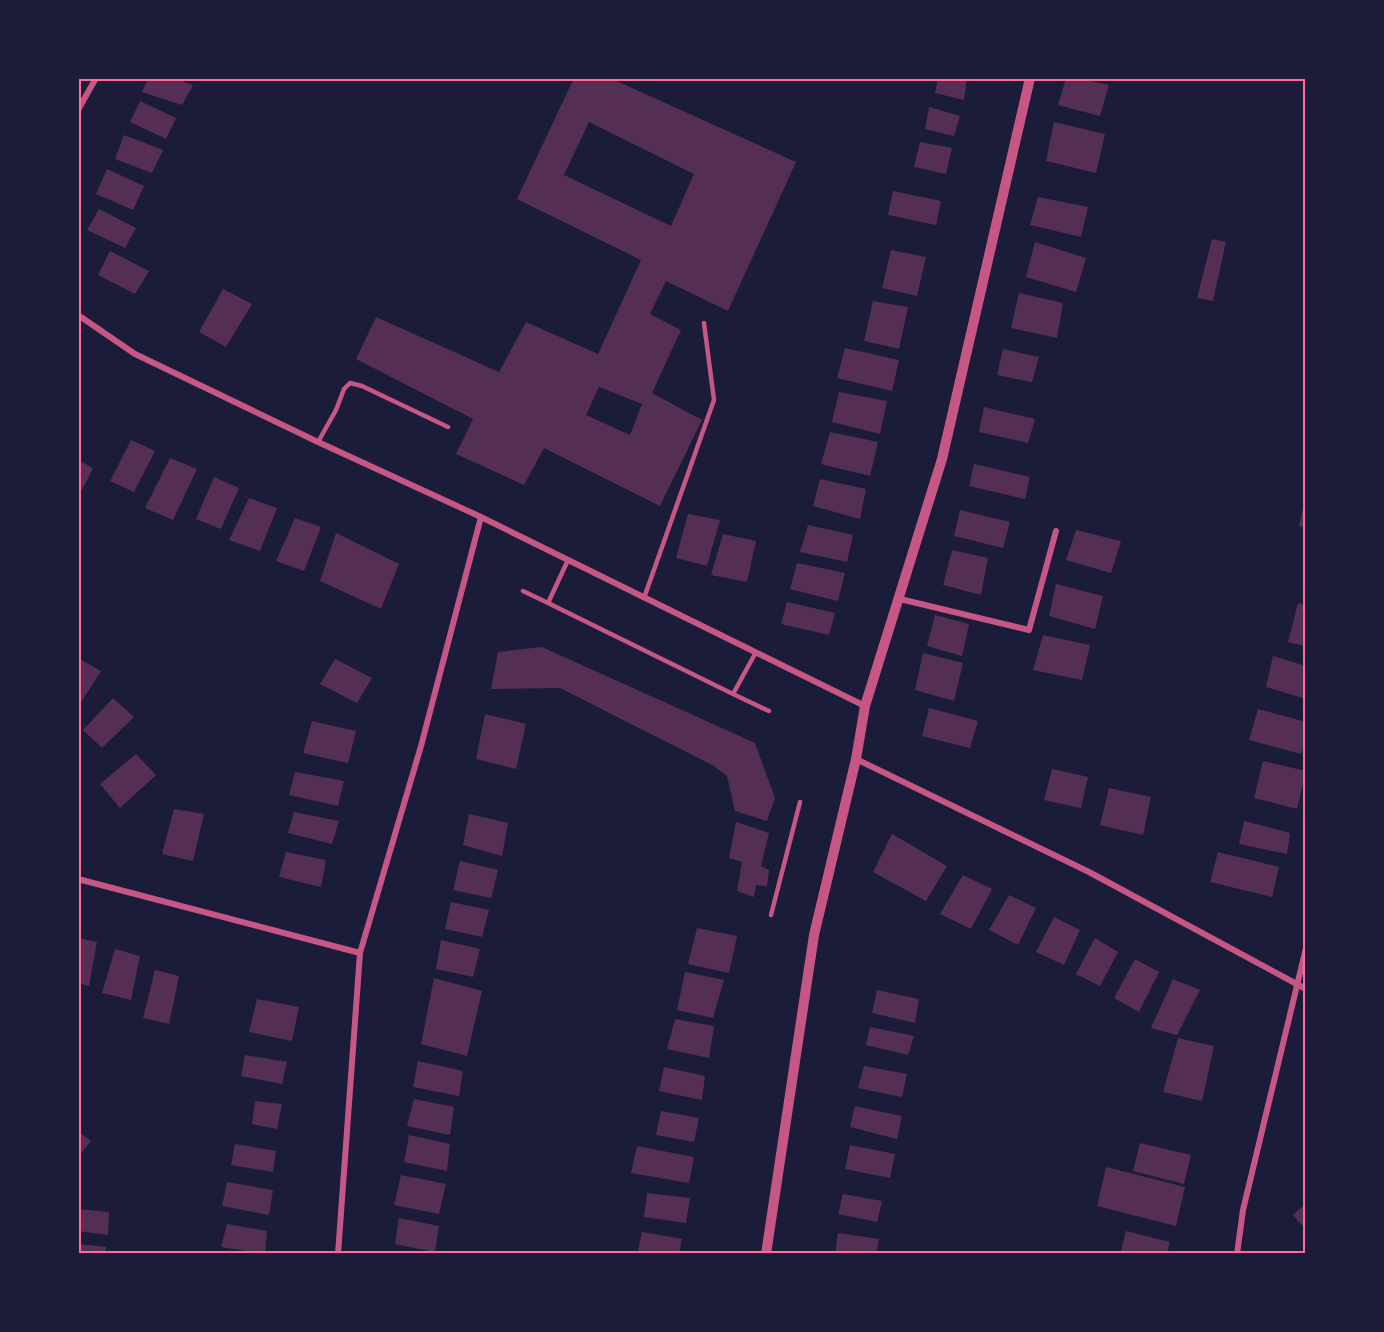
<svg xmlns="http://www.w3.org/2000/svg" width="1384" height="1332" font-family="'Titillium Web',sans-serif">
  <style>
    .building { fill: #542f53; fill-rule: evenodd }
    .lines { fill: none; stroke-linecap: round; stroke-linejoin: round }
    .service { stroke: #c65784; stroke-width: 4.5 }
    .minor { stroke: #c65784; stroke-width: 6 }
    .tertiary { stroke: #c65784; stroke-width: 10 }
    .neatline { fill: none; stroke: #ff6b9d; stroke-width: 2 }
  </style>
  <rect width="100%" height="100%" fill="#1b1b3a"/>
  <path class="building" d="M148 78H173L193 85 182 105 142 92Z
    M574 78H610L796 162 728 311 666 281 650 314 681 330 652 393 702 420 660 506 544 448 524 485 456 454 473 419 356 359 376 317 499 372 526 322 598 354 641 260 517 199ZM589 122 694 174 671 226 564 175ZM599 387 642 404 630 435 586 415Z
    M938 78H967L964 100 935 93Z
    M1066 78H1076L1109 85 1100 116 1058 105Z
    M140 101 176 118 166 139 130 122Z
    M929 107 960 116 954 136 925 129Z
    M1054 122 1105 134 1096 173 1046 161Z
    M124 135 163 150 152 173 115 159Z
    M920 142 952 148 946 174 914 167Z
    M107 169 144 186 133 210 96 194Z
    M893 191 941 201 936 225 888 215Z
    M1038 197 1088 207 1081 237 1030 225Z
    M99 209 136 228 125 248 87 230Z
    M1212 239 1226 242 1213 301 1197 298Z
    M1035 242 1086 258 1076 292 1026 277Z
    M891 250 926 257 917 296 882 288Z
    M110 251 149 271 135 294 98 275Z
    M223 289 252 304 226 347 199 332Z
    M1019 293 1063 303 1057 338 1011 328Z
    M873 301 908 307 899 349 864 341Z
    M845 348 899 360 892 391 837 378Z
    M1003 349 1039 357 1032 382 997 375Z
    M839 392 887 401 880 434 832 422Z
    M984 407 1035 419 1028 443 979 432Z
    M830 432 878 442 870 476 821 464Z
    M131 440 155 451 134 492 110 481Z
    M170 458 197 469 173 520 145 508Z
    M78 460 93 468 78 498Z
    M974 464 1030 477 1025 499 969 486Z
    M214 477 239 488 221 529 196 519Z
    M820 479 866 489 860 519 813 506Z
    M249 498 277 508 260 551 229 540Z
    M1305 499H1306V528L1299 526Z
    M960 510 1010 522 1003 548 954 536Z
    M688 514 720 520 707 566 676 558Z
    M295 518 321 527 304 571 276 561Z
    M808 525 853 535 847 562 800 552Z
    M1076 530 1121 541 1111 573 1066 560Z
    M336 533 399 564 381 609 320 581Z
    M723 534 756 541 747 582 711 575Z
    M952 550 988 558 981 595 943 585Z
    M797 563 845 573 838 601 790 589Z
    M1056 584 1103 596 1095 629 1049 616Z
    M787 602 835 613 829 635 781 624Z
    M1298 603 1306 605V646L1288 642Z
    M935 615 969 624 962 656 927 646Z
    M1043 635 1090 645 1082 680 1033 670Z
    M542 647 755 743 775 798 767 821 735 811 727 776 714 766 560 688 491 689 498 652Z
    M923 653 963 663 954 701 915 690Z
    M1273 656 1306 666V699L1266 687Z
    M78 658 101 671 78 707Z
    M335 659 372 678 357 703 320 684Z
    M113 698 134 717 102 748 83 730Z
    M929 708 978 721 970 748 922 736Z
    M1258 709 1306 722V739L1301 754 1249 740Z
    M485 714 526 724 516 769 476 759Z
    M312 721 356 731 348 763 303 753Z
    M136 754 156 775 120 808 100 784Z
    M1263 761 1306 771 1297 809 1254 798Z
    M1052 769 1088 777 1081 808 1044 800Z
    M295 772 344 781 338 806 289 795Z
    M1109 788 1151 797 1143 835 1100 825Z
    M174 809 204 814 193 861 162 854Z
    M294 812 339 821 332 844 288 833Z
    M469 814 508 823 502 856 463 845Z
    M1244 821 1290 833 1287 854 1239 844Z
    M736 822 769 833 761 866 769 870 767 886 756 885 754 897 737 891 742 862 729 858Z
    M892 834 947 866 926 901 873 872Z
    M286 852 326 860 321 887 279 877Z
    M1218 852 1279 867 1272 897 1210 882Z
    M460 861 498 870 491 898 453 890Z
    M963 875 992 889 971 929 940 914Z
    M1009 895 1036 908 1018 945 989 930Z
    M451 902 489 910 482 937 445 929Z
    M1054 917 1080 930 1064 965 1036 952Z
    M697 928 737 936 729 973 688 964Z
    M78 938 97 942 89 986 78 983Z
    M1095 938 1118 952 1100 986 1076 974Z
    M441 940 480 949 473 977 436 969Z
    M115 949 140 956 131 1000 102 993Z
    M1135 959 1159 972 1139 1012 1114 998Z
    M155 970 179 976 169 1024 143 1018Z
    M685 972 724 980 713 1018 677 1010Z
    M434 978 482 991 467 1056 421 1044Z
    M1173 979 1200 990 1177 1035 1151 1028Z
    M877 990 919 999 915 1023 872 1013Z
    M257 999 299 1007 292 1041 249 1032Z
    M675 1019 714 1026 709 1058 667 1049Z
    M870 1027 914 1036 908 1055 866 1045Z
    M1178 1038 1214 1046 1202 1101 1163 1092Z
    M245 1055 287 1062 282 1084 241 1076Z
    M418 1061 463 1071 459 1096 413 1087Z
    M864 1066 907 1074 902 1097 858 1088Z
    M664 1067 705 1076 702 1100 659 1091Z
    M414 1099 454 1107 450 1135 407 1126Z
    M255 1101 282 1104 277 1129 252 1124Z
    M855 1106 902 1116 897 1139 850 1127Z
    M661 1111 699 1118 694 1142 656 1135Z
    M78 1131 91 1141 78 1157Z
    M409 1135 450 1144 447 1171 404 1162Z
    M1140 1143 1191 1155 1184 1184 1133 1171Z
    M235 1144 276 1151 273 1172 231 1165Z
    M850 1145 895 1154 890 1178 845 1169Z
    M637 1146 694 1157 689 1183 631 1173Z
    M1106 1167 1185 1187 1176 1226 1097 1206Z
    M401 1175 446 1184 439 1214 394 1205Z
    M227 1182 273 1190 269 1215 222 1206Z
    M647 1193 690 1198 686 1223 644 1217Z
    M843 1194 882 1201 877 1222 838 1214Z
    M1306 1203V1230L1293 1215Z
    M78 1209 109 1212 108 1235 78 1231Z
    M399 1218 439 1226 435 1252 395 1244Z
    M227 1224 267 1231 265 1254 221 1247Z
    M1126 1231 1170 1242 1167 1254H1120Z
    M642 1232 682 1239 679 1254H637Z
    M838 1233 879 1239 876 1254H835Z
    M78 1244 106 1247 105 1254H78Z"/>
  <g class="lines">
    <path class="service" d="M318 442 336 410 344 389 350 383 362 386 448 427
      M568 560 548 603 733 694 756 652
      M523 591 548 603
      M644 598 714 400 704 323
      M733 694 769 711
      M771 915 800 802"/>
    <path class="minor" d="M78 110 96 78
      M78 315 135 354 318 442 481 517 865 706
      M900 599 1029 630 1056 531
      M856 759 1089 872 1306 989
      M78 879 360 953
      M338 1254 360 953 421 746 481 517
      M1237 1254 1243 1210 1306 948"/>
    <path class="tertiary" d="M766 1254 814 935 856 759 865 706 942 459 1030 78"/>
  </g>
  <rect width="1384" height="1332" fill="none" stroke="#1b1b3a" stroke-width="159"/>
  <rect x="80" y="80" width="1224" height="1172" class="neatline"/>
</svg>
